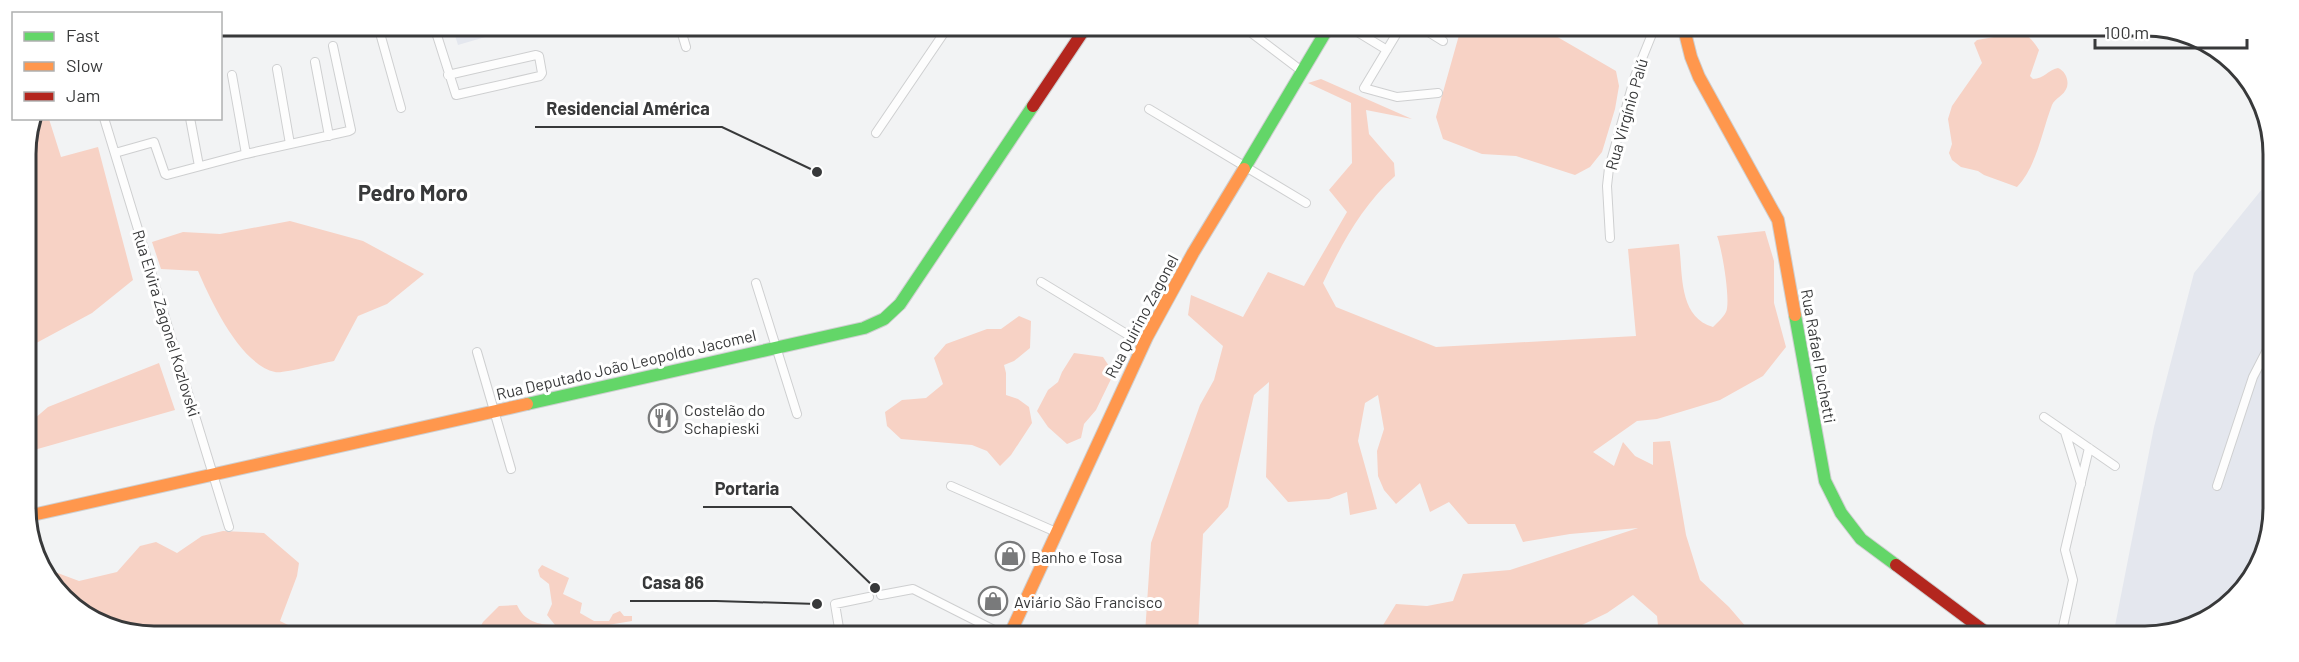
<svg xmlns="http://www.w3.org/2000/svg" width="2299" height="662" font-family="Barlow,sans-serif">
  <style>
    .built { fill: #e4e7ee }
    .green { fill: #f7d2c5 }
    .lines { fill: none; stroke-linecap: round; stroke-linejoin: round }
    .street-casing { stroke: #cecfd0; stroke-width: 10 }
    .fast-casing { stroke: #cecfd0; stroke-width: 14 }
    .slow-casing { stroke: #cecfd0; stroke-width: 14 }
    .jam-casing { stroke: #cecfd0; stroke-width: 14 }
    .street { stroke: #fdfdfd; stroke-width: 8 }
    .fast { stroke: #63d668; stroke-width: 12 }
    .slow { stroke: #ff974d; stroke-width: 12 }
    .jam { stroke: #b3261e; stroke-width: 12 }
    .labels { text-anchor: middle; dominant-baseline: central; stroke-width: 6; stroke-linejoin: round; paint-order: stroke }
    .street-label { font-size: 16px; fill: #38393a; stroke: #fff }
    .poi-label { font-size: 16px; fill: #38393a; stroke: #fff; text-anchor: start }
    .district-label { font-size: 22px; font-weight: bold; fill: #38393a; stroke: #fff }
    .rim { fill: none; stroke: #38393a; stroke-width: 3 }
    .leader { fill: none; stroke: #38393a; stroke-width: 2 }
    .callout-dot { fill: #38393a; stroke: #fff; stroke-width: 2 }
    .callout-label { font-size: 18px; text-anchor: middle; font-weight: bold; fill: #38393a; stroke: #fff; stroke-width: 6; stroke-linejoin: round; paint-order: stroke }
  </style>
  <rect width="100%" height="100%" fill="#f2f3f4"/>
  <path class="built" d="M452 26H523L458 45Z
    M2271 178 2269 541 2229 605 2153 636H2113L2154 427 2194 273Z"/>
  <path class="green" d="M1461 28H1542L1616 71 1619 86 1615 109 1602 152 1590 167 1575 175 1516 156 1482 154 1443 139 1436 117Z
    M2004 29C2021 29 2030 35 2039 50L2030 76 2033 79C2044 79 2048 70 2058 68 2065 71 2069 79 2067 87 2064 96 2055 98 2052 105 2042 131 2037 166 2017 187L1984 175 1978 171 1961 167 1952 160 1949 153 1952 144 1948 119 1952 106 1982 63 1974 43 1977 40 1994 37Z
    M1321 79 1412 119 1366 110 1369 134 1394 163 1395 176C1362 206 1342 243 1323 283L1336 307 1436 347 1636 336 1628 249 1679 244C1683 273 1678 317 1713 327 1717 323 1723 318 1726 312 1731 302 1722 248 1717 236L1765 231 1774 261V303L1786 347 1763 376 1720 400 1657 419 1637 421 1593 452 1614 466 1623 442 1635 456 1653 465V442L1670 441 1686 535 1700 580 1729 607 1753 635H1659L1657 616 1633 595 1607 613 1582 625 1571 635H1377L1396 604 1427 606 1453 601 1463 574 1510 570 1638 528 1570 534 1523 542 1515 524H1468L1449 502 1430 512 1420 483 1396 504 1384 490 1378 476 1377 451 1384 429 1378 395 1365 403 1358 441 1377 509 1350 515 1347 492 1329 499 1288 502 1266 477 1269 382 1254 395 1228 507 1203 534 1198 634H1145L1151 543 1200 405 1214 380 1223 346 1188 315 1191 295 1243 317 1268 272 1304 286 1347 212 1329 190 1352 163 1351 103 1308 83Z
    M32 119H49L61 157 98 147 133 280 92 313 27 348 26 146Z
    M290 221 363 241 424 274 387 304 358 316 334 361C322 363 283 374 275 372 240 364 211 301 198 271L161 269 152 242 183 232 220 234Z
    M1019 316 1031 321 1030 348 1014 361 1004 365 1006 373V395L1018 399 1029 407 1032 423 1011 455 1000 466 987 451 972 445 901 439 887 426 885 412 902 400 926 398 943 384 934 358 946 344 987 329H1001Z
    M1074 353 1103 357 1109 366 1112 377 1096 410 1084 424 1081 438 1067 444 1048 427 1037 411 1048 390 1058 382 1062 372Z
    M159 363 175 410 27 452V425L48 407Z
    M223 531 264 533 299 563 297 576 280 621 296 629 297 633 121 632 63 599 47 569 79 581 117 572 140 546 156 542 177 553 202 536Z
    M542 565 569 578 563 594 582 603 580 613 594 621H609L613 614 620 611 624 616H632V621L584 629 575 633H477L483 622 499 606 517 605C524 621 538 625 555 625L547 615 552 604 549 584 540 577 538 570Z"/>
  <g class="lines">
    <g class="street-casing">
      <path id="street" d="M378 26 401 108
        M434 26 456 95 540 76 542 73 539 56 536 55 448 75
        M680 27 686 47
        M1245 28 1303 72
        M1351 28 1387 50
        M1400 28 1364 88 1397 97 1438 93
        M1422 28 1443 41
        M380 33 406 26
        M315 62 329 136
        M277 69 290 144
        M232 75 246 154
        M1149 109 1306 203
        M104 118 229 527
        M190 118 199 166
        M876 133 948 27
        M115 153 154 142 165 174 167 175 246 154 349 131 351 130 333 46
        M1610 238 1607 186 1609 168 1635 76 1654 29
        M1041 282 1143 344
        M756 283 797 414
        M477 352 511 469
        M2044 417 2115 466
        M2065 432 2081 484
        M951 486 1056 532
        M2217 486 2253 377 2270 344
        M881 595 913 589 1002 634
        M829 634 840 631
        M840 634 835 604 869 597
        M2061 636 2073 580 2065 550 2089 448"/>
    </g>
    <g class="fast-casing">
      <path id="fast" d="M1244 169 1328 28
        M1795 315 1825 481 1841 513 1861 539 1896 565
        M527 404 864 328 884 319 900 304 1033 106"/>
    </g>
    <g class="slow-casing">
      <path id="slow" d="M1684 29 1691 57 1699 77 1778 220 1795 315
        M28 516 527 404
        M1010 634 1147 337 1193 253 1244 169"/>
    </g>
    <g class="jam-casing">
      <path id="jam" d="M1033 106 1086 27
        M1896 565 1991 636"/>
    </g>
    <use href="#street" class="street"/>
    <use href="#fast" class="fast"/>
    <use href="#slow" class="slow"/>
    <use href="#jam" class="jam"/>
  </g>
  <defs>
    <g id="restaurant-ring" transform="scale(1.5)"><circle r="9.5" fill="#fff" stroke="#797a7b" stroke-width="1.5"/><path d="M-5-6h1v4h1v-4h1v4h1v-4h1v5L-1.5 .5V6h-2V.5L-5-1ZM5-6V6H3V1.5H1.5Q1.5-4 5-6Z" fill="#797a7b"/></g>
    <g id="shop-ring" transform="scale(1.5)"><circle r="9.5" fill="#fff" stroke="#797a7b" stroke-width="1.5"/><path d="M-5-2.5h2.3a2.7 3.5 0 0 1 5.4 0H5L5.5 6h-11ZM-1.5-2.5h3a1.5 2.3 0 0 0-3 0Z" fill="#797a7b"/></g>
  </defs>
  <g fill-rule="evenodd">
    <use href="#restaurant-ring" x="663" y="418"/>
    <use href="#shop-ring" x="1010" y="556"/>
    <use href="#shop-ring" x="993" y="601"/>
  </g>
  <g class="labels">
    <g class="street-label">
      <text transform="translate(1626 114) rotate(-74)">Rua Virgínio Palú</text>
      <text transform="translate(1141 316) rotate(-62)">Rua Quirino Zagonel</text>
      <text transform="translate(167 323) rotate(73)">Rua Elvira Zagonel Kozlovski</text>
      <text transform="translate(1819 356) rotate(80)">Rua Rafael Puchetti</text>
      <text transform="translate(626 364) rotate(-13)">Rua Deputado João Leopoldo Jacomel</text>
    </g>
    <g class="poi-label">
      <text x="684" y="409">Costelão do<tspan x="684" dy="18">Schapieski</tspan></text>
      <text x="1031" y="556">Banho e Tosa</text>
      <text x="1014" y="601">Aviário São Francisco</text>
    </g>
    <g class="district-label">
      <text x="413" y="192">Pedro Moro</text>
    </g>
  </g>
  <path d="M0 0H2299V662H0ZM154 36H2145A118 118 0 0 1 2263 154V508A118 118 0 0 1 2145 626H154A118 118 0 0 1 36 508V154A118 118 0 0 1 154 36Z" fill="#fff" fill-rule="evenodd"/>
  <path class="rim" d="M154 36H2145A118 118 0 0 1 2263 154V508A118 118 0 0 1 2145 626H154A118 118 0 0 1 36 508V154A118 118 0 0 1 154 36Z"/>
  <path class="leader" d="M817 172L722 127H535M875 588L791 507H703M817 604L716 601H630"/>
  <g class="callout-dot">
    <circle cx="817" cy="172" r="6"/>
    <circle cx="875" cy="588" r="6"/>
    <circle cx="817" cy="604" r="6"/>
  </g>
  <g class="callout-label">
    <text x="628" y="115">Residencial América</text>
    <text x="747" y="495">Portaria</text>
    <text x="673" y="589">Casa 86</text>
  </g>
  <rect x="12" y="12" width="210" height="108" fill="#ffffff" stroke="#afb0b0" stroke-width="1.5"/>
  <rect x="24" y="32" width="30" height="9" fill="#63d668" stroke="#afb0b0" stroke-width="1.5"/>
  <text x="66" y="42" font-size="18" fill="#38393a">Fast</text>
  <rect x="24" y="62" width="30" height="9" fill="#ff974d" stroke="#afb0b0" stroke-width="1.5"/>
  <text x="66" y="72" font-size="18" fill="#38393a">Slow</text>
  <rect x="24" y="92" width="30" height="9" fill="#b3261e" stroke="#afb0b0" stroke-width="1.5"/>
  <text x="66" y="102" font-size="18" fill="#38393a">Jam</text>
  <path d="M2095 39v9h152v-9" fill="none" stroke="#38393a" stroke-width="3"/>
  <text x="2104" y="39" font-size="18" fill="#38393a" stroke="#ffffff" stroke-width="4.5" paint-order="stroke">100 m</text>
</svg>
